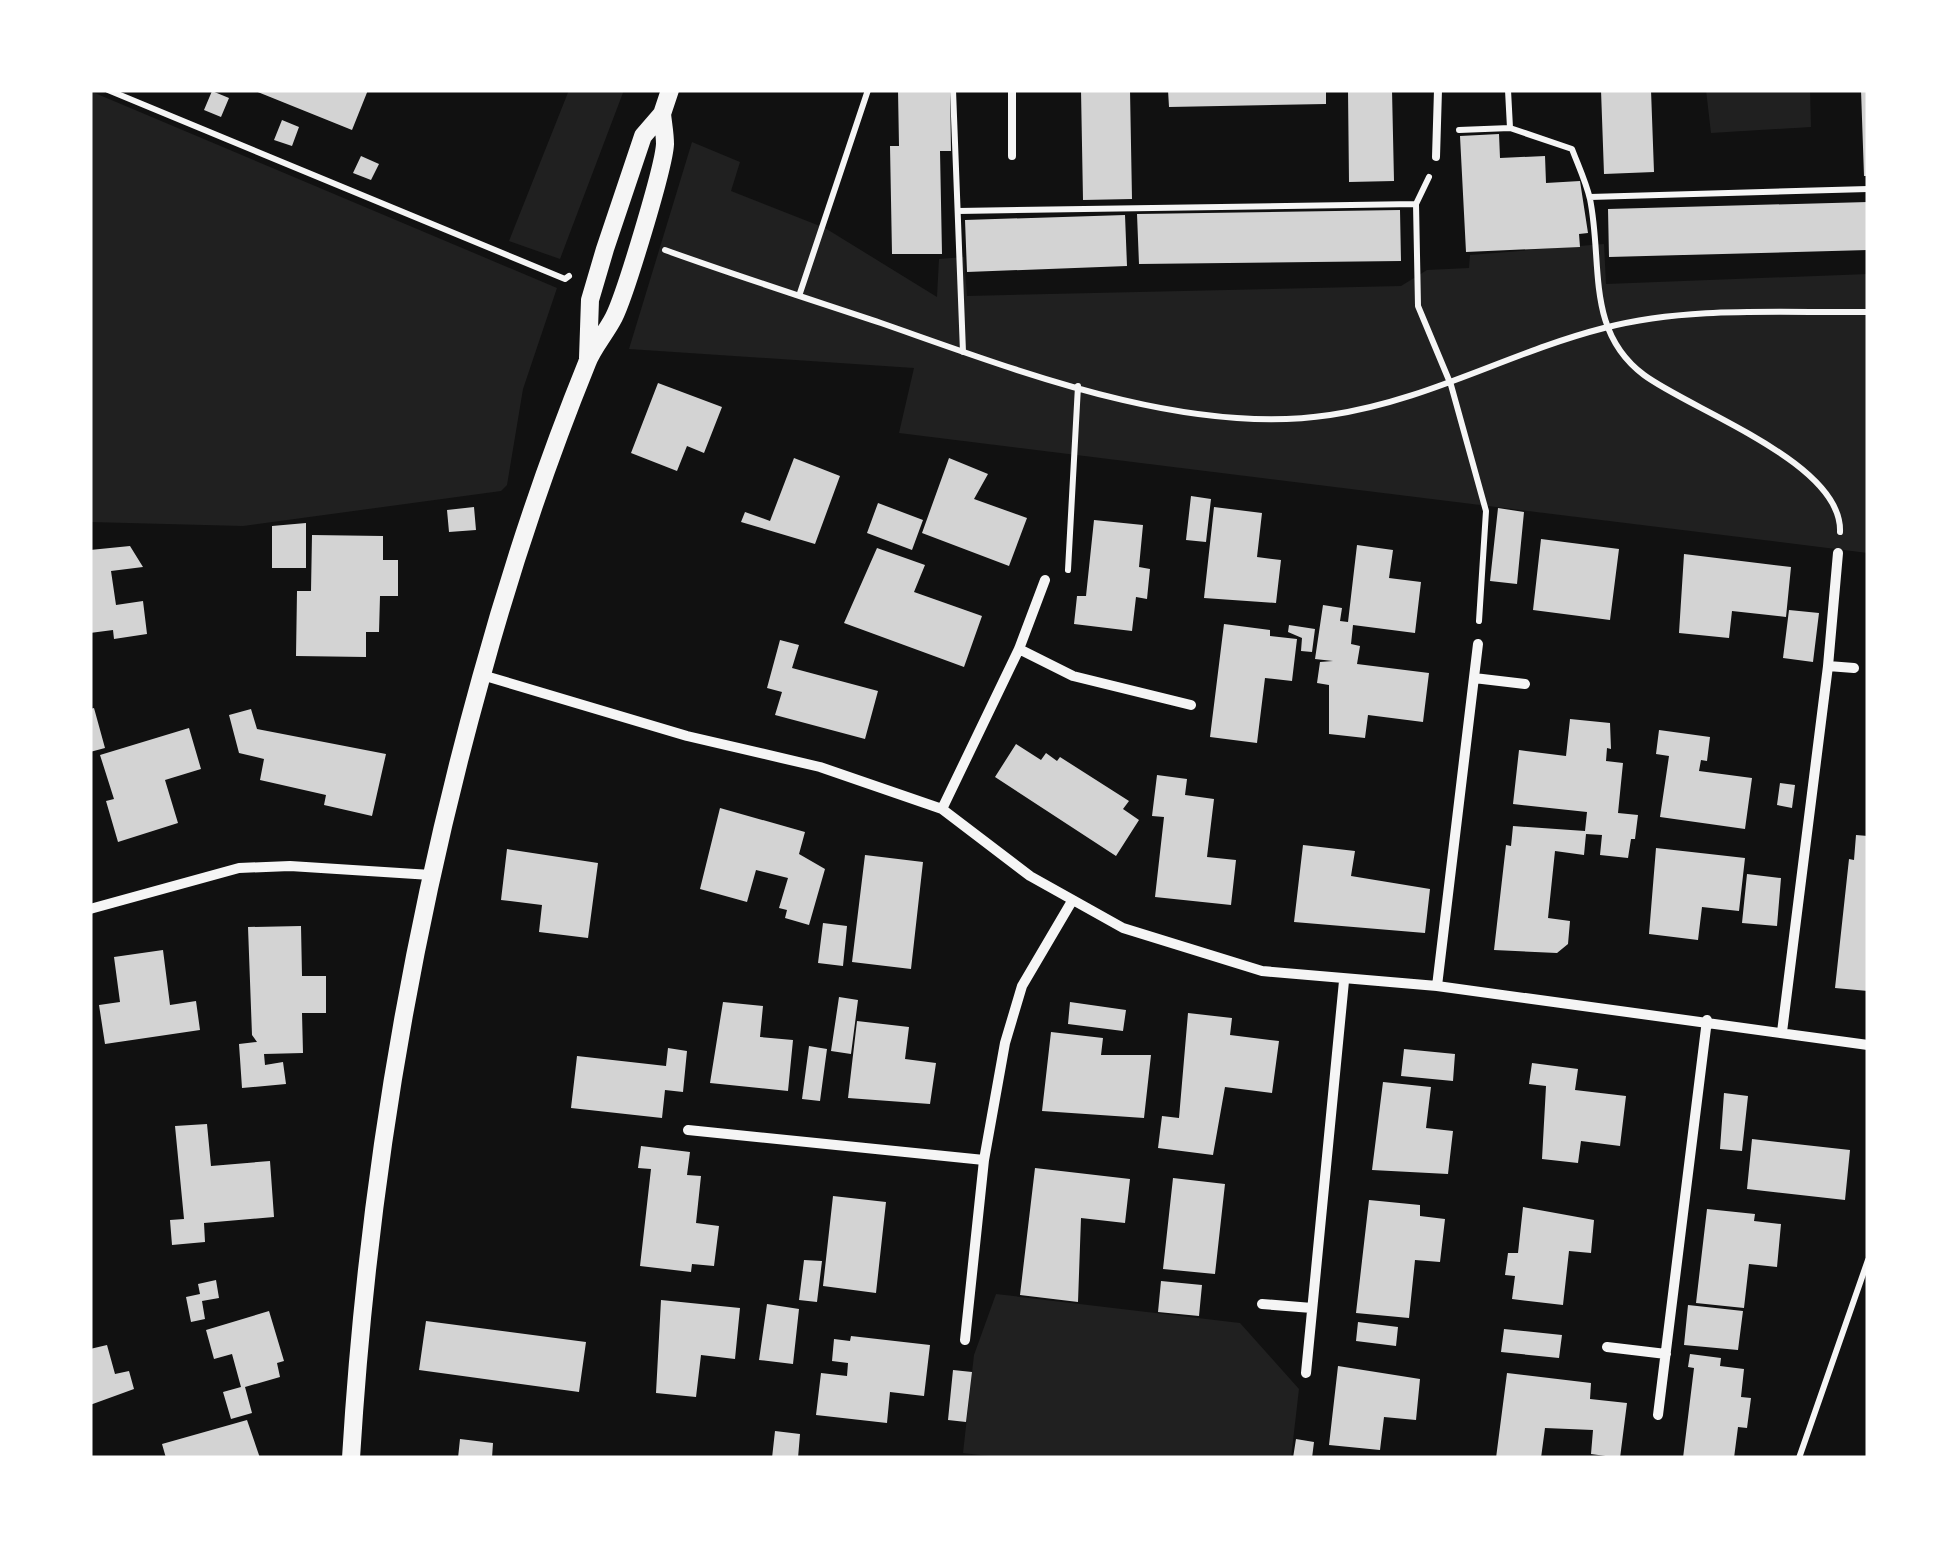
<svg xmlns="http://www.w3.org/2000/svg" width="1958" height="1548" font-family="'Space Grotesk',sans-serif">
  <style>
    .green { fill: #202020 }
    .building { fill: #d3d3d3 }
    .lines { fill: none; stroke-linecap: round; stroke-linejoin: round }
    .path { stroke: #f5f5f5; stroke-width: 6 }
    .service { stroke: #f5f5f5; stroke-width: 8 }
    .minor { stroke: #f5f5f5; stroke-width: 10 }
    .tertiary { stroke: #f5f5f5; stroke-width: 18 }
  </style>
  <rect width="100%" height="100%" fill="#111"/>
  <path class="green" d="M569 90H624L560 259 509 241Z
    M1706 90H1810L1811 127 1711 133Z
    M90 91 557 288 523 389 507 485 501 491 243 526 90 522Z
    M692 142 740 162 731 191 825 228 937 297 939 259 964 257 967 296 1401 286 1427 270 1469 268 1470 255 1604 244 1606 284 1868 274V553L899 433 914 368 629 349Z
    M996 1294 1240 1323 1299 1389 1291 1458H1006L963 1453 974 1355Z"/>
  <path class="building" d="M253 90H368L352 130Z
    M898 90H950L951 151H940L942 254H892L890 146H899Z
    M1081 90H1130L1132 199 1083 200Z
    M1168 90H1326V104L1169 107Z
    M1348 90H1392L1394 181 1349 182Z
    M1601 90H1651L1654 172 1604 174Z
    M1861 90H1868V176H1864Z
    M212 91 229 98 221 117 204 110Z
    M282 120 299 127 292 146 274 140Z
    M1499 134 1500 158 1545 156 1546 183 1580 181 1588 233 1579 234 1580 247 1466 252 1460 136Z
    M361 156 379 164 371 180 353 173Z
    M1868 202V250L1609 257 1608 209Z
    M1400 210 1401 261 1139 264 1137 214Z
    M1125 215 1127 266 967 272 965 220Z
    M658 383 722 407 704 453 687 446 677 471 631 453Z
    M794 458 840 476 815 544 741 522 745 512 770 521Z
    M949 458 988 474 974 499 1027 518 1009 566 922 533Z
    M1191 496 1211 499 1206 542 1186 540Z
    M878 503 923 520 912 550 867 533Z
    M474 507 476 530 449 532 447 510Z
    M1214 507 1262 513 1257 557 1281 560 1276 603 1204 598Z
    M1498 508 1524 512 1517 584 1490 581Z
    M1094 520 1143 525 1139 567 1150 569 1147 599 1136 597 1132 631 1074 624 1077 596H1086Z
    M306 523V568H272V526Z
    M312 535 383 536V560H398V596H380L379 632H366V657L296 656 297 591H311Z
    M1541 539 1619 549 1610 620 1533 610Z
    M1357 545 1393 550 1389 578 1421 582 1415 633 1353 625 1351 644 1360 646 1357 664 1429 673 1423 722 1368 715 1365 738 1329 734V685L1317 683 1320 662 1333 661 1315 659 1323 605 1342 608 1340 621 1348 622Z
    M130 546 143 567 111 571 116 605 143 601 147 634 114 639 113 630 90 633V550Z
    M877 548 925 565 914 592 982 616 964 667 844 623Z
    M1684 554 1791 567 1786 617 1732 611 1729 638 1679 633Z
    M1789 610 1819 613 1813 662 1783 658Z
    M1224 624 1270 630V636L1297 639 1292 681 1265 678 1257 743 1210 737Z
    M1289 625 1315 629 1312 652 1301 651 1302 638 1288 632Z
    M780 640 799 645 792 668 878 691 865 739 775 715 782 692 767 688Z
    M94 708 105 748 90 752V709Z
    M251 709 257 729 386 754 372 816 324 805 326 795 260 780 264 759 239 753 229 715Z
    M1570 719 1610 723 1611 749 1607 748 1606 761 1623 763 1618 813 1638 815 1635 839H1631L1628 858 1600 855 1602 835 1586 834 1584 855 1555 851 1548 918 1570 921 1568 944 1557 953 1494 950 1506 845 1511 846 1513 826 1585 831 1587 812 1513 804 1519 750 1566 756Z
    M189 728 201 769 165 780 178 823 118 842 106 801 114 799 100 755Z
    M1659 730 1710 737 1707 761 1701 760 1699 771 1752 778 1745 829 1660 817 1669 756 1656 754Z
    M1016 744 1041 760 1046 753 1057 761 1060 757 1129 801 1123 809 1139 820 1116 856 995 777Z
    M1157 775 1187 779 1185 795 1214 799 1207 857 1236 860 1231 905 1155 897 1164 817 1152 816Z
    M1780 783 1795 785 1792 808 1777 805Z
    M720 808 805 832 799 854 825 869 809 925 785 918 787 910 779 908 788 878 756 870 747 902 700 889Z
    M1856 835 1868 836V991L1835 988 1849 859 1854 860Z
    M1303 845 1355 851 1351 876 1430 889 1425 933 1294 922Z
    M1656 848 1745 858 1739 911 1702 907 1698 940 1649 934Z
    M507 849 598 863 588 938 539 932 542 905 501 900Z
    M865 855 923 862 911 969 852 962Z
    M1747 874 1781 878 1777 926 1742 923Z
    M823 923 847 926 843 966 818 963Z
    M301 926 302 976H326V1013H302L303 1053 264 1054 265 1065 283 1062 286 1084 242 1088 239 1044 257 1042 252 1035 248 927Z
    M163 950 170 1005 196 1001 200 1030 105 1044 99 1005 120 1002 114 957Z
    M839 997 858 1000 851 1054 831 1051Z
    M723 1002 763 1006 760 1037 793 1040 788 1091 710 1083Z
    M1070 1002 1126 1010 1123 1031 1068 1024Z
    M1188 1013 1232 1018 1230 1035 1279 1041 1272 1093 1225 1087 1213 1155 1158 1148 1162 1116 1179 1118Z
    M857 1021 909 1027 905 1059 936 1063 930 1104 848 1098Z
    M1051 1032 1103 1038 1101 1055H1151L1144 1118 1042 1111Z
    M809 1046 827 1049 820 1101 802 1099Z
    M668 1048 687 1051 683 1092 665 1090 662 1118 571 1108 577 1056 666 1066Z
    M1404 1049 1455 1054 1453 1081 1401 1076Z
    M1532 1063 1578 1069 1575 1090 1626 1096 1620 1146 1581 1141 1578 1163 1542 1159 1546 1086 1529 1084Z
    M1383 1082 1431 1087 1426 1128 1453 1131 1448 1174 1372 1170Z
    M1724 1093 1748 1096 1742 1151 1720 1149Z
    M207 1124 211 1166 270 1161 274 1217 204 1223 205 1242 172 1245 170 1220 184 1219 175 1126Z
    M1752 1139 1850 1150 1845 1200 1747 1189Z
    M641 1146 690 1152 687 1175 701 1176 696 1223 719 1226 714 1266 692 1264 691 1272 640 1266 651 1169 638 1168Z
    M1035 1168 1130 1179 1125 1223 1081 1218 1078 1302 1020 1295Z
    M1173 1178 1225 1184 1215 1274 1163 1269Z
    M833 1196 886 1202 876 1293 823 1286Z
    M1369 1200 1420 1205V1216L1445 1219 1440 1262 1415 1260 1409 1318 1356 1313Z
    M1523 1207 1594 1220 1591 1253 1569 1251 1563 1305 1512 1299 1515 1276 1505 1275 1508 1253H1518Z
    M1707 1209 1755 1214 1754 1221 1781 1224 1777 1267 1749 1264 1744 1308 1696 1303Z
    M804 1260 822 1261 817 1302 799 1300Z
    M216 1280 219 1298 202 1301 205 1319 191 1322 186 1297 200 1294 198 1284Z
    M1161 1281 1202 1285 1199 1316 1158 1312Z
    M661 1300 740 1308 735 1359 701 1355 696 1397 656 1393Z
    M767 1304 799 1309 793 1364 759 1360Z
    M1688 1305 1743 1311 1738 1350 1684 1345Z
    M269 1311 284 1361 277 1363 280 1377 245 1387 252 1413 231 1419 223 1392 241 1387 232 1354 214 1359 206 1330Z
    M426 1321 586 1342 579 1392 419 1370Z
    M1358 1322 1398 1327 1396 1346 1356 1341Z
    M1504 1329 1562 1335 1559 1358 1501 1352Z
    M851 1336 930 1345 924 1396 890 1392 887 1423 816 1415 821 1373 847 1376 848 1363 832 1361 834 1339 850 1341Z
    M107 1345 115 1374 129 1371 134 1389 90 1405V1349Z
    M1690 1354 1721 1358 1720 1366 1744 1369 1741 1397 1751 1398 1747 1428 1738 1427 1734 1458H1683L1694 1368 1688 1367Z
    M1338 1366 1420 1379 1416 1420 1384 1417 1380 1450 1329 1445Z
    M953 1370 972 1372 966 1422 948 1420Z
    M1507 1373 1591 1383 1590 1399 1627 1403 1620 1458 1591 1454 1593 1430 1545 1428 1541 1458H1496Z
    M247 1420 260 1458H166L162 1444Z
    M775 1431 800 1434 798 1458H772Z
    M460 1439 493 1443 492 1458H458Z
    M1296 1439 1314 1442 1312 1458H1293Z"/>
  <g class="lines">
    <path class="path" d="M108 90 565 279 569 276
      M953 90 963 352
      M1508 90 1510 128 1572 149C1578 165 1586 182 1590 199 1603 263 1585 331 1644 375 1691 410 1843 463 1840 532
      M1459 130 1510 128
      M1429 177 1416 204 1418 306 1451 385 1486 511 1479 621
      M1590 197 1868 189
      M958 211 1416 204
      M665 250C737 276 809 299 881 323 1016 370 1186 437 1330 415 1427 401 1510 352 1604 328 1689 306 1780 313 1868 312
      M799 296 868 90
      M1068 570 1078 386
      M1799 1458 1868 1260"/>
    <path class="service" d="M1012 90V156
      M1436 157 1438 90"/>
    <path class="minor" d="M1019 649 1073 676 1191 705
      M1828 666 1854 668
      M482 675 687 736 820 767 942 809 1030 876 1123 928 1262 971 1437 986 1868 1045
      M1474 678 1525 684
      M942 809 1019 649 1045 580
      M90 909 239 868 290 866 431 875
      M1437 986 1478 644
      M1782 1032 1828 666 1838 553
      M688 1130 984 1160
      M1262 1304 1312 1308
      M965 1340 984 1160 1005 1043 1022 986 1072 901
      M1607 1347 1666 1354
      M1306 1373 1344 981
      M1658 1415 1707 1020"/>
    <path class="tertiary" d="M588 358 590 300 605 249 643 136 662 114 670 90
      M351 1458C367 1193 410 933 481 678 510 572 546 464 587 363 593 347 606 333 614 317 625 295 664 167 665 144 665 134 663 124 662 114"/>
  </g>
  <rect width="1958" height="1548" fill="none" stroke="#ffffff" stroke-width="185"/>
</svg>
